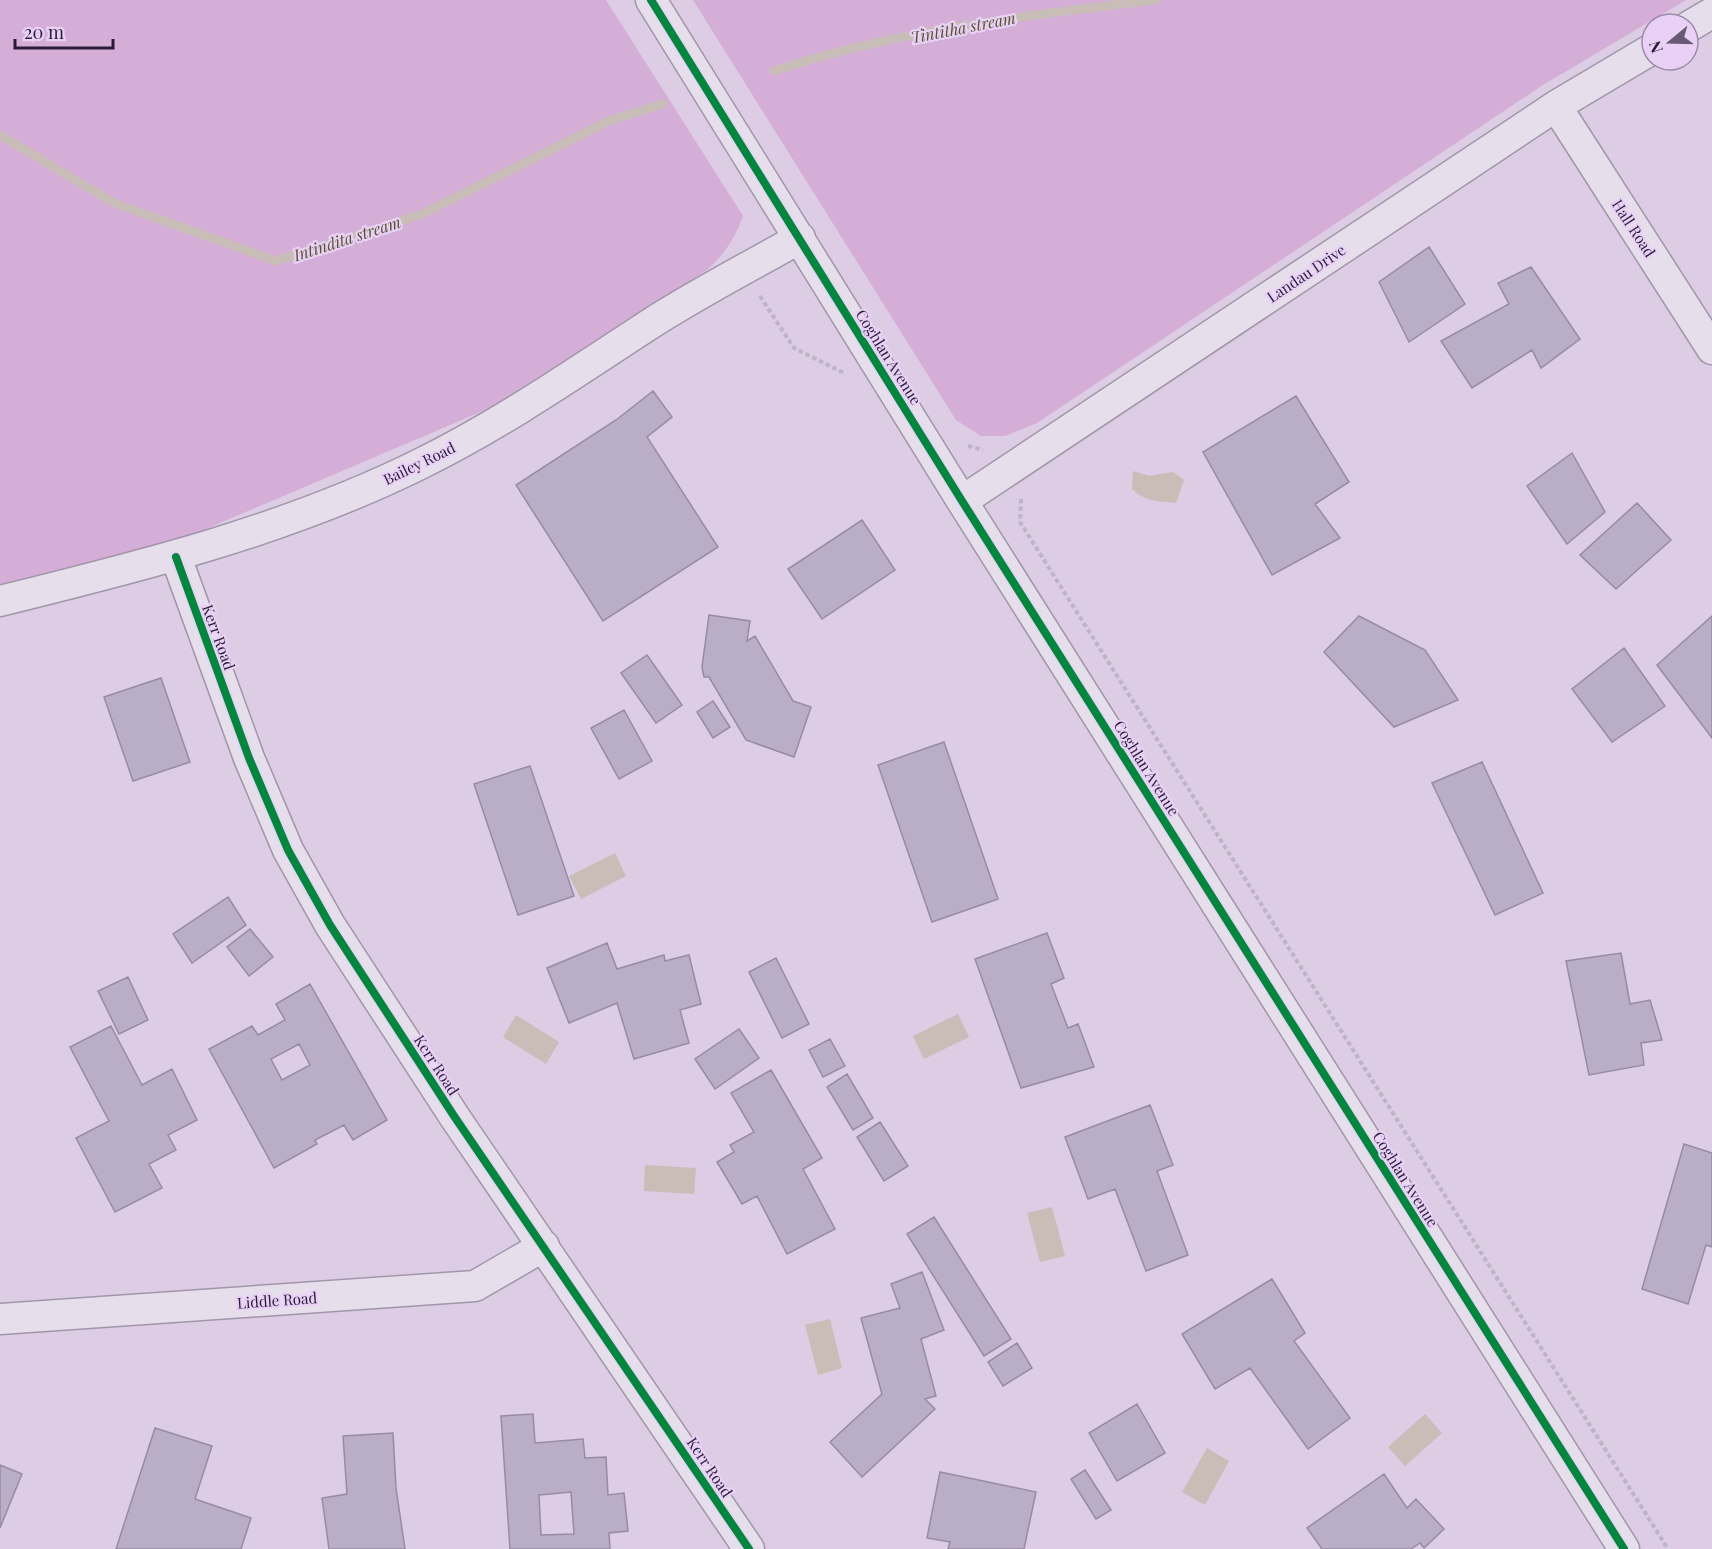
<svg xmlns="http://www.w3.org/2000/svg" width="1712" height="1549" font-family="'Playfair Display',serif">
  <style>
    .green { fill: #d4aed6 }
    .water { fill: #c9bdb7 }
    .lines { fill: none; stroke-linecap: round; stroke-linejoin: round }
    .stream { stroke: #c9bdb7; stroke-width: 9 }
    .building { fill: #baadc8; stroke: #978ba4; stroke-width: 1.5; fill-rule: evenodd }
    .minor-casing { stroke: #a196a9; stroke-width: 33 }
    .path { stroke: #bdb4c5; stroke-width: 4; stroke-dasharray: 4.5 3; stroke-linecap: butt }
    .minor { stroke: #e7deec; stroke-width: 30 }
    .cycleway-casing { stroke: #e9d1f6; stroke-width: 11 }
    .cycleway { stroke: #00873e; stroke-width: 8 }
    .labels { text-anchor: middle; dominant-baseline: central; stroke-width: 4.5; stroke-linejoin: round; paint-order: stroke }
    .street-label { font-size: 15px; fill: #291d38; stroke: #e9d1f6 }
    .water-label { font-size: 16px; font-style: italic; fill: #58532c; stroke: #e9d1f6 }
  </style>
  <rect width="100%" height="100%" fill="#dccce4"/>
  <path class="green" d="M0 0H606L743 216C735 239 725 253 707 270L490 408 187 537 0 586Z
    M693 0H1686L1543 85 1037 423 1005 436H981L956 420Z"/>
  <path class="water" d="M1133 471 1149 476 1173 472 1184 480 1176 503C1161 502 1143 501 1132 489Z
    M615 853 626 876 581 899 569 876Z
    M958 1014 969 1037 924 1059 913 1036Z
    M516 1015 559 1042 546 1064 503 1037Z
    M645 1165 696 1168 694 1194 644 1191Z
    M1052 1207 1065 1256 1040 1262 1027 1213Z
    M830 1319 842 1368 818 1375 805 1325Z
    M1425 1414 1442 1433 1405 1466 1388 1447Z
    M1207 1448 1229 1461 1205 1505 1182 1492Z"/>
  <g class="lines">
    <path class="stream" d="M774 71C897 30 1028 15 1156 0
      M0 135 114 203 276 261 422 214 611 120 663 104"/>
  </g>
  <path class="building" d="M1429 247 1465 304 1409 342 1379 282Z
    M1531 267 1580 339 1541 368 1532 350 1472 388 1441 341 1509 304 1498 283Z
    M653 391 672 417 647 437 718 547 603 621 516 485 616 420Z
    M1296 396 1349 482 1315 504 1340 538 1272 575 1203 452Z
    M1572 453 1605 512 1567 544 1527 486Z
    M1637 503 1671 540 1616 589 1580 555Z
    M862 520 895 570 822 619 788 569Z
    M709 615 750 621 747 641 755 636 793 701 811 707 794 757 746 740 709 677H704L702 667Z
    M1359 616 1425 650 1458 700 1394 727 1324 652Z
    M1712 616V738L1657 665Z
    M1624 648 1665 706 1612 742 1572 689Z
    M647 655 682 705 656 723 621 673Z
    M161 678 190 762 133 781 104 697Z
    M713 701 730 727 713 738 697 712Z
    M624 710 652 761 619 779 591 728Z
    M944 742 998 899 932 922 878 765Z
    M1482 762 1543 893 1495 915 1432 783Z
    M530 766 574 896 518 915 474 784Z
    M228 897 246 925 192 963 173 934Z
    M250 929 273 957 249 976 227 947Z
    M1047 933 1064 978 1051 984 1068 1028 1078 1024 1094 1067 1021 1088 975 959Z
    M607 943 617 969 664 955 665 961 689 955 701 1004 680 1010 689 1043 634 1059 617 1003 569 1023 547 968Z
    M1621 953 1630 1004 1650 1000 1662 1040 1641 1043 1644 1065 1589 1075 1566 961Z
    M776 958 809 1024 782 1038 749 972Z
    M128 977 148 1020 119 1034 98 991Z
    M310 984 387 1120 353 1140 344 1125 315 1140 317 1144 274 1168 209 1049 252 1026 258 1035 285 1020 276 1004ZM299 1044 310 1065 282 1080 271 1059Z
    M111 1026 142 1085 172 1069 197 1120 168 1135 176 1150 149 1164 162 1188 115 1212 76 1138 109 1121 70 1047Z
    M739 1029 759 1058 715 1089 695 1059Z
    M830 1039 845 1066 823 1077 809 1050Z
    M771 1070 822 1158 803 1169 835 1229 787 1254 757 1196 742 1204 717 1162 734 1152 730 1145 754 1132 731 1093Z
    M847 1074 873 1118 853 1130 827 1087Z
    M1150 1105 1173 1165 1157 1171 1188 1255 1146 1271 1115 1189 1088 1199 1065 1137Z
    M880 1122 908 1166 884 1181 857 1137Z
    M1684 1144 1712 1153V1247L1706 1245 1688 1304 1642 1289Z
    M934 1217 1011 1339 984 1356 907 1234Z
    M922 1272 944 1330 921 1339 936 1396 925 1399 935 1409 862 1477 830 1442 882 1394 861 1318 900 1308 891 1284Z
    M1272 1279 1305 1333 1294 1341 1350 1418 1308 1449 1250 1368 1215 1389 1182 1334Z
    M1017 1343 1032 1368 1003 1386 988 1362Z
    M1137 1404 1165 1453 1117 1481 1089 1433Z
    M533 1414 535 1443 583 1439 585 1458 606 1457 608 1495 624 1493 628 1531 609 1533 610 1549H510L501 1416ZM571 1492 574 1534 541 1535 539 1495Z
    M155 1428 212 1446 195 1499 251 1518 241 1549H116Z
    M393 1433 396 1488 405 1549H329L322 1498 347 1494 343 1436Z
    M0 1465 22 1474 0 1528Z
    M1085 1470 1111 1510 1096 1519 1071 1479Z
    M940 1472 1036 1492 1024 1549H948L950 1542 927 1538Z
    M1384 1474 1407 1508 1416 1499 1444 1529 1424 1548 1420 1543 1411 1549H1322L1307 1528Z"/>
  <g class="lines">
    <g class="minor-casing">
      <path id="minor" d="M651 0 962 501 1624 1549
        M1688 27 1712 13
        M1556 106 1712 349
        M962 501 1556 106 1652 49
        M176 557 249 758 288 850 330 925 454 1116 749 1549
        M0 601C142 566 286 530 418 465 498 426 572 375 647 326 696 294 749 267 800 238
        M0 1319 475 1286 544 1246"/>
    </g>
    <path class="path" d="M760 296 794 348 844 373
      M968 446 983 450
      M1021 499 1020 522 1668 1549"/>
    <use href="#minor" class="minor"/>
    <g class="cycleway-casing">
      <path id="cycleway" d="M651 0 962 501 1624 1549
        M176 557 249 758 288 850 330 925 454 1116 749 1549"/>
    </g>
    <use href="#cycleway" class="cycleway"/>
  </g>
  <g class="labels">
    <g class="street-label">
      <text transform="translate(1634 228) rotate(57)">Hall Road</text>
      <text transform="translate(1306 273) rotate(-34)">Landau Drive</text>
      <text transform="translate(889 357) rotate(58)">Coghlan Avenue</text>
      <text transform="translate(419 463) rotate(-26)">Bailey Road</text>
      <text transform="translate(219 637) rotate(70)">Kerr Road</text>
      <text transform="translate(1147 768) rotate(58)">Coghlan Avenue</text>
      <text transform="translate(437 1065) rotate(57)">Kerr Road</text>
      <text transform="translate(1406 1179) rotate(58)">Coghlan Avenue</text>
      <text transform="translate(277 1300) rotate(-4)">Liddle Road</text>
      <text transform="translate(710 1467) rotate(56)">Kerr Road</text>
    </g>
    <g class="water-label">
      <text transform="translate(963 27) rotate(-11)">Tintitha stream</text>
      <text transform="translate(347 238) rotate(-18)">Intindita stream</text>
    </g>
  </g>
  <g transform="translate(1670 42) rotate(251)"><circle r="28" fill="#e9d1f6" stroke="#9c89aa" stroke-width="1.5"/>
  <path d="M0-4.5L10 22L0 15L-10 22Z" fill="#685a74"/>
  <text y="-9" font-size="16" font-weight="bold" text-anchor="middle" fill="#291d38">N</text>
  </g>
  <path d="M15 39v9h98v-9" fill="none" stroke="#291d38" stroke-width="3"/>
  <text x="24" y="39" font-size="18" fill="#291d38" stroke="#e9d1f6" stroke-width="4.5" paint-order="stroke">20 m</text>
</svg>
